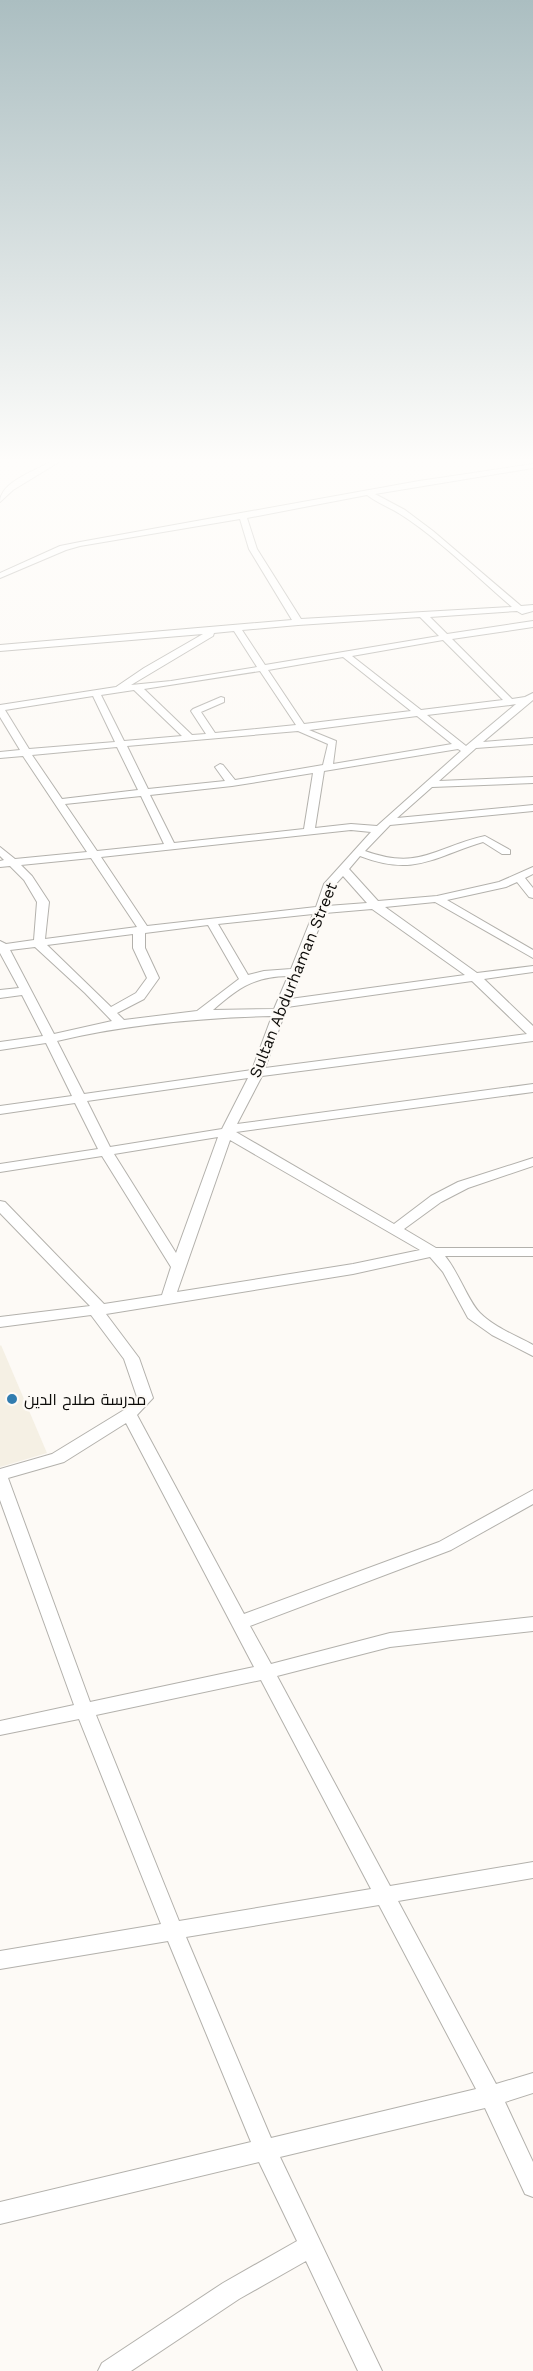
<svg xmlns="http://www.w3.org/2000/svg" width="533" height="2371" font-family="'Work Sans',Cairo,sans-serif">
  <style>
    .built { fill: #f5f0e4 }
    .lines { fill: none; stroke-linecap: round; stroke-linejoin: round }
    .street-casing { stroke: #b3b1ac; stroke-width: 2 }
    .street { fill: #fff; fill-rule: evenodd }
    .poi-dot { fill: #307caf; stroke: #fdfaf6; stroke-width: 2 }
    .labels { text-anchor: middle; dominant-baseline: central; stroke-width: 4.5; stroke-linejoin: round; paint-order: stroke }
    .street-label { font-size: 16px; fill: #0d0c0a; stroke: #fdfaf6 }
    .poi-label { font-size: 16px; fill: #0d0c0a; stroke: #fdfaf6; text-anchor: start }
  </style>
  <rect width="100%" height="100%" fill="#fdfaf6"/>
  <path class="built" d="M1 1345 47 1453 0 1467V1346Z"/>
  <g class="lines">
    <g class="street-casing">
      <path id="street" d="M50 462H59L13 490 0 502C0 482 35 471 50 462Z
        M533 464V468L375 494 405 510 433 531 521 606 533 605V611L522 614 517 611 430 617 447 634 533 621V627L452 639 512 699 525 697 533 693V700L483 742 533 738V744L476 748 439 781 533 777V783L432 787 397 818 533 805V811L390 825 365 851C420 871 435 847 485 836L510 850V854H502L483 842C433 857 415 877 360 856L349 869 378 901 437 896 499 882 533 867V874L525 878 533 888V898L529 897 517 882 506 887 447 900 533 950V958L435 902 385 907 477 973 533 966V972L484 979 533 1026V1041L262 1076 237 1124 533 1084V1092L236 1132 394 1224 431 1196 458 1182 533 1158V1166L468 1188 441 1202 404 1229 436 1248H533V1256H445C459 1273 468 1301 480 1313 494 1327 515 1335 533 1345V1356L492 1335 468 1318 443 1272 430 1257 353 1274 106 1314 139 1358 153 1398 137 1415 244 1614 439 1542 533 1490V1504L451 1550 250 1626 271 1664 390 1633 533 1617V1631L390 1647 277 1676 390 1886 533 1862V1878L398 1901 496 2084 533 2073V2093L505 2102 533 2162V2197L525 2194 485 2108 280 2157 382 2371H358L306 2261 239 2299 131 2371H98L102 2363 223 2283 297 2241 259 2162 0 2224V2202L251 2142 168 1941 0 1969V1951L161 1924 79 1719 0 1735V1721L74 1705 0 1500V1469L52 1454 124 1410 137 1397 124 1359 91 1315 0 1327V1317L90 1306 0 1213V1201L5 1202 104 1304 162 1295 171 1267 102 1156 0 1172V1164L98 1149 75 1103 0 1114V1106L72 1096 46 1043 0 1050V1042L43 1036 22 995 0 998V990L19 988 0 953V941L6 944 34 940 37 902 24 880 10 866 0 867V861L4 860 0 856V847L15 859 87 852 23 756 0 758V752L20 750 0 717V705L116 687 144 668 203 634 0 651V645L292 620 249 549 240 519 80 546 66 550 0 578V573L60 546 80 542 419 481ZM367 495C377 503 389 507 400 514 438 538 477 577 512 607L301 619 257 549 247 518ZM420 617 439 636 265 665 242 630 298 625ZM234 631 257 667 171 681 131 685 213 636 214 633ZM443 640 503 700 421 710 352 656ZM343 657 411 711 304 724 268 670ZM260 671 296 725 215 733 201 712 224 702V698L221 697 193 709 191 711 206 734 192 735 144 689ZM134 690 135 691 182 736 124 741 101 695ZM93 696 115 742 29 749 5 710ZM516 704 466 746 427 715 510 705ZM417 716 452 744 333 764 336 741 309 730ZM298 731 328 744 323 765 235 780 223 765 220 764 215 767 225 781 148 789 127 746ZM117 747 138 790 62 799 32 755ZM458 749 461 751 377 826 351 824 315 828 324 771ZM313 773 304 829 174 843 150 795 232 786ZM141 796 164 844 97 851 65 804ZM351 830 371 832 324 884 316 907 147 926 101 857ZM91 858 137 927 45 939 49 902 32 876 21 865ZM343 876 367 903 327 906 333 887ZM372 909 465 975 290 999 325 913ZM313 914 291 969 264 971 248 975 218 924ZM208 925 239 979 197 1011 124 1020 117 1013 144 999 159 978 145 948V933ZM133 934V948L147 978 136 993 111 1007 47 945ZM35 947 85 993 112 1021 54 1034 10 950ZM288 976 274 1009 213 1010C238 988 253 977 288 976ZM472 981 527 1034 265 1068 287 1007ZM272 1016 252 1070 84 1094 57 1041C128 1024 199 1018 272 1016ZM248 1078 222 1129 110 1147 87 1101ZM218 1137 176 1253 114 1154ZM230 1140 420 1250 353 1264 177 1292ZM126 1423 254 1667 90 1702 8 1478 64 1462ZM261 1680 371 1889 179 1921 96 1715ZM379 1905 476 2089 271 2138 186 1937Z"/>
    </g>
    <use href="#street" class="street"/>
  </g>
  <linearGradient id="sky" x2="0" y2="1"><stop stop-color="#abbec1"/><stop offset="0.58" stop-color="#fefdfb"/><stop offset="1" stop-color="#fefdfb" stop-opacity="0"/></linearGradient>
  <rect width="533" height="794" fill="url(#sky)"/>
  <circle class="poi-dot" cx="12" cy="1399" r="6"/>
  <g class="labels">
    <g class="street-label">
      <text transform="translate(293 980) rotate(-68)">Sultan Abdurhaman Street</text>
    </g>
    <g class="poi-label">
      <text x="24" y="1399">مدرسة صلاح الدين</text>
    </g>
  </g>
</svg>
